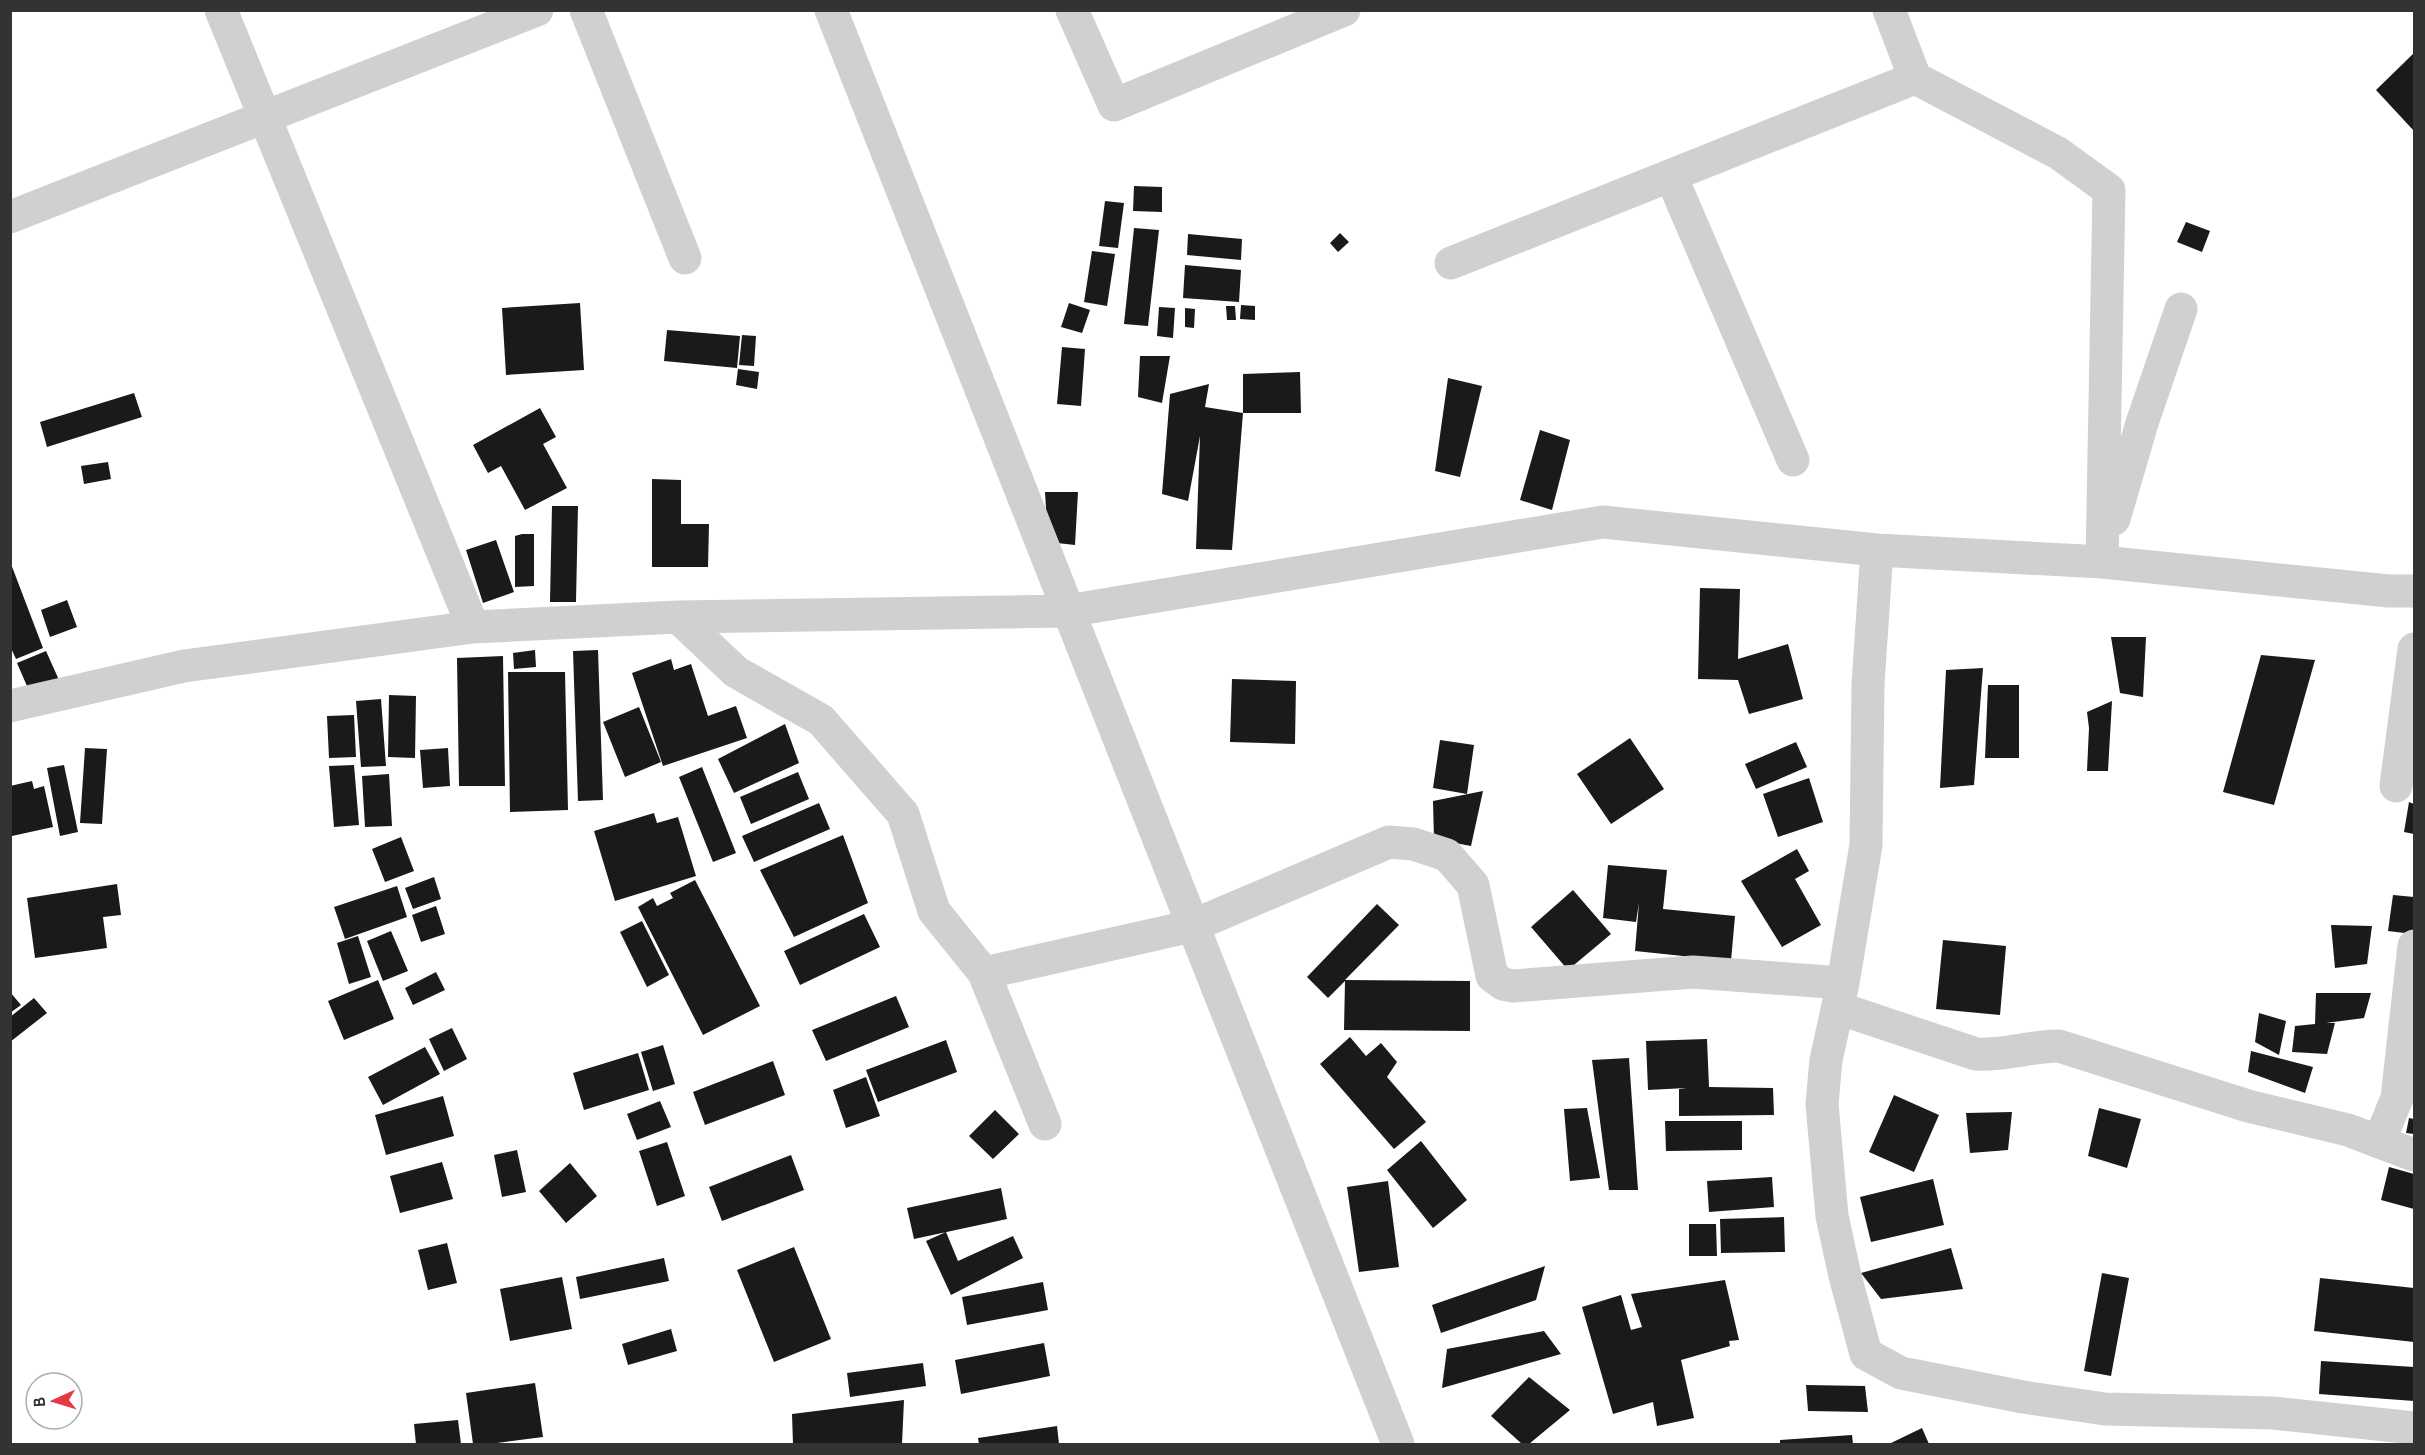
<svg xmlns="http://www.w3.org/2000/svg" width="2425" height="1455" font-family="Cabin,sans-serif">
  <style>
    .building { fill: #1a1a1a }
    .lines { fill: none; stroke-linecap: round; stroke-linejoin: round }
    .minor { stroke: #d0d0d0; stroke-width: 33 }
  </style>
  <rect width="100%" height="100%" fill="#fff"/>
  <path class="building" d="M2414 53V131L2376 90Z
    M1134 186 1162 187V212L1133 211Z
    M1105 201 1124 203 1118 248 1099 246Z
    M2186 222 2210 231 2202 252 2177 242Z
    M1134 228 1159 230 1148 326 1124 324Z
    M1340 233 1349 242 1338 252 1330 243Z
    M1188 234 1242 239 1241 260 1187 255Z
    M1092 251 1115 254 1107 306 1084 302Z
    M1185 265 1241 270 1239 302 1183 298Z
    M580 303 584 370 506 375 502 308Z
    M1069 303 1090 310 1082 333 1061 327Z
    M1241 305 1255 306V320L1240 319Z
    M1226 306H1235L1236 320H1227Z
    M1159 307 1175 308 1173 338 1157 336Z
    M1185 308 1195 309 1194 328 1185 327Z
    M667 330 740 336 737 368 664 361Z
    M742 335 756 336 754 366 739 365Z
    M1062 347 1085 349 1081 406 1057 404Z
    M1140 356H1170L1162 403 1138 397Z
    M738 369 759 372 757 389 736 385Z
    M1300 372 1301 413H1243L1232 550 1196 549 1200 436 1188 501 1162 494 1170 394 1209 384 1205 407 1243 413V374Z
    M1448 378 1482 386 1460 477 1435 471Z
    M134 393 142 417 47 447 40 422Z
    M540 408 556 437 543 444 567 488 525 510 501 466 488 473 473 445Z
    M1540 430 1570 440 1552 510 1520 500Z
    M108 462 111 479 84 484 81 466Z
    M652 479 681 480V524H709L708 567H652Z
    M1045 492H1078L1075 545 1048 542Z
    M552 506H578L576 602H550Z
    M522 534H534V586L515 587V536Z
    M496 540 514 592 483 603 466 550Z
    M11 564 43 648 16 659 10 646Z
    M1700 588 1740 589 1738 659 1788 644 1803 699 1749 714 1738 680 1698 679Z
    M67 600 77 627 50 637 41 610Z
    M2111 637H2146L2143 697 2120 693Z
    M535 650 536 667 514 669 513 653Z
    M598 650 603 800 578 801 573 651Z
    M46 651 59 680 30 693 17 663Z
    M2261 655 2315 660 2274 805 2223 792Z
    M503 656 505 786H459L457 658Z
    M671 659 674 670 691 664 708 716 736 706 747 738 663 766 632 673Z
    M1983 668 1974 785 1940 788 1946 670Z
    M508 672H565L568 810 510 812Z
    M1232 679 1296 681 1295 744 1230 742Z
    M1988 685H2019V758H1985Z
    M389 695 416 696 415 758 388 757Z
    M381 699 386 766 361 767 356 701Z
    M2112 701 2108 771H2087L2089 728 2087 712Z
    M639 707 661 762 625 777 603 722Z
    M354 715 356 757 329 758 327 716Z
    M785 724 799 763 734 793 718 759Z
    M1630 738 1664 789 1611 824 1577 774Z
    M1440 740 1474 745 1467 794 1433 788Z
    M1796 742 1807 767 1756 789 1745 764Z
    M85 748 107 749 102 824 80 823Z
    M448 748 450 786 423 788 420 750Z
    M64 765 78 832 60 836 47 768Z
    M354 765 359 825 334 827 329 766Z
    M702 767 736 853 713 862 679 777Z
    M798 772 809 799 751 824 740 797Z
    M389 774 392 826 365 827 362 776Z
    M1809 778 1823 822 1778 837 1763 794Z
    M32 781 34 789 44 786 53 827 12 836 10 786Z
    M1483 791 1471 846 1434 839 1433 801Z
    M2409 802 2414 804V834L2404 832Z
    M819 803 830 829 754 862 742 836Z
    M654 813 657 823 678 817 696 876 615 901 594 831Z
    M843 835 868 903 794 937 760 870Z
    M401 837 414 871 385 882 372 849Z
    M1797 849 1809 871 1795 879 1821 925 1782 947 1741 881Z
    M1608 865 1667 870 1663 909 1735 916 1731 961 1635 951 1639 903 1636 922 1603 918Z
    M434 877 441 899 413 909 405 888Z
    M695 880 760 1006 703 1035 638 907 653 898 657 906 673 898 670 893Z
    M117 884 121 915 103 917 107 948 35 958 27 898Z
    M397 886 407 917 345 939 334 907Z
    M1573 890 1611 934 1568 970 1531 927Z
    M2393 895 2414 897 2413 934 2388 931Z
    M1377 904 1399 925 1345 980 1470 981V1031L1344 1030 1345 981 1328 998 1307 977Z
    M436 906 445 934 421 942 412 915Z
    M864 914 880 947 800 985 784 951Z
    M642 921 669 975 647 987 620 932Z
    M2331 925 2372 926 2367 964 2335 968Z
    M391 931 408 971 383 981 367 941Z
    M358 936 371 977 349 984 337 943Z
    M1943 940 2006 946 2000 1015 1936 1009Z
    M436 972 445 990 413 1005 405 988Z
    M378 980 394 1019 344 1040 328 1001Z
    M10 992 21 1005 10 1013Z
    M2316 993H2371L2364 1018 2326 1023H2335L2327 1054 2292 1052 2295 1026 2315 1024Z
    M896 996 909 1027 826 1061 812 1030Z
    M34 998 47 1013 10 1042V1017Z
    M2259 1013 2286 1021 2279 1055 2255 1042Z
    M452 1028 467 1059 444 1071 429 1039Z
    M1350 1037 1366 1056 1381 1043 1397 1062 1387 1077 1426 1122 1394 1149 1320 1064Z
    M1707 1039 1709 1087 1773 1088 1774 1115 1679 1116V1089L1686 1088 1648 1090 1646 1041Z
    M946 1040 957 1072 878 1102 866 1070Z
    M663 1045 675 1084 653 1091 641 1052Z
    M425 1047 440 1074 383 1105 368 1077Z
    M2251 1051 2313 1067 2305 1093 2248 1072Z
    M638 1053 649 1090 584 1110 573 1073Z
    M1629 1058 1638 1190H1609L1592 1060Z
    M773 1061 785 1095 705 1125 693 1092Z
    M866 1077 880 1116 846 1128 833 1090Z
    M1894 1095 1939 1115 1914 1172 1869 1152Z
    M443 1096 454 1136 386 1155 375 1115Z
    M660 1101 671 1127 637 1140 627 1114Z
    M1587 1108 1600 1178 1570 1181 1564 1109Z
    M2099 1108 2141 1119 2127 1168 2088 1156Z
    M995 1110 1019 1134 993 1159 969 1136Z
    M2012 1112 2008 1150 1970 1153 1966 1113Z
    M2409 1118 2414 1119V1134L2406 1133Z
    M1665 1121H1742V1150L1666 1151Z
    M1421 1141 1467 1200 1433 1228 1387 1170Z
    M667 1142 685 1196 657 1206 639 1151Z
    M517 1150 526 1192 502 1197 494 1155Z
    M791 1155 804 1190 722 1221 709 1187Z
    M442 1162 453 1199 400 1213 390 1176Z
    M570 1163 597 1196 566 1223 539 1191Z
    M2389 1167 2414 1174V1209L2381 1200Z
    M1772 1177 1774 1207 1709 1212 1707 1181Z
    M1933 1179 1944 1225 1871 1242 1860 1197Z
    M1388 1181 1399 1267 1359 1272 1347 1187Z
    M1001 1188 1007 1219 914 1239 907 1208Z
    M1784 1217 1785 1252 1721 1253 1720 1219Z
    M1689 1224H1716L1717 1256H1689Z
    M946 1232 958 1261 1013 1236 1023 1258 951 1295 926 1241Z
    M447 1243 457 1283 428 1290 418 1250Z
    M794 1247 831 1339 774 1362 737 1270Z
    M1951 1248 1963 1289 1881 1299 1861 1273Z
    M664 1258 669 1281 580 1299 576 1277Z
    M1545 1266 1536 1300 1441 1333 1432 1305Z
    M2102 1273 2129 1278 2111 1376 2084 1371Z
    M562 1277 572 1329 510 1341 500 1289Z
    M2320 1278 2414 1288V1342L2314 1331Z
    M1725 1280 1739 1340 1729 1341 1730 1346 1681 1360 1694 1418 1657 1426 1653 1402 1613 1414 1582 1307 1621 1295 1631 1330 1642 1327 1631 1294Z
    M1043 1282 1048 1310 967 1325 962 1297Z
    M671 1329 677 1351 628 1365 622 1344Z
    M1544 1331 1561 1354 1442 1388 1447 1349Z
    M1044 1343 1050 1376 961 1394 955 1360Z
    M2321 1361 2414 1367V1401L2319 1394Z
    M923 1363 926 1386 850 1397 847 1373Z
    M1529 1377 1570 1410 1529 1444H1522L1491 1416Z
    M535 1383 543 1437 490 1444H473L466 1393Z
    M1806 1385 1865 1386 1868 1412 1808 1411Z
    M904 1400 902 1444H793L792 1414Z
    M458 1420 461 1444H416L414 1424Z
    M1057 1426 1059 1444H979L978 1438Z
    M1922 1428 1929 1444H1891V1443Z
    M1852 1435 1853 1444H1780V1440Z"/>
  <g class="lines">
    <path class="minor" d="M221 10 473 627
      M586 10 685 258
      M831 10 1398 1444
      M1072 10 1114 105 1344 10
      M1915 78 2058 153 2109 190 2102 562
      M1671 176 1793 460
      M10 217 537 10
      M1451 263 1915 78 1889 10
      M2114 519 2142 423 2181 309
      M1877 550 1868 684 1866 845 1843 983 1826 1060 1822 1104 1832 1216 1845 1276 1866 1354 1901 1373 2023 1397 2105 1409 2273 1413 2414 1428
      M678 617 736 672 821 720 903 814 934 911 984 973 1192 926 1389 842 1413 844 1447 855 1473 885 1492 976 1503 984 1513 986 1693 972 1843 983
      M10 706 184 666 473 627 678 617 1067 611 1603 522 1877 550 2102 562 2389 591H2414
      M2396 786 2414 649
      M984 973 1045 1124
      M1838 1008 1976 1054C2004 1056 2031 1046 2059 1046L2248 1106 2348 1130 2414 1155
      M2379 1142 2397 1098 2414 946"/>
  </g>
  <rect width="2425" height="1455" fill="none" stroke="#333333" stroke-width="24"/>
  <g transform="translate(54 1401) rotate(266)"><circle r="28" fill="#ffffff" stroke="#adadad" stroke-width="1.5"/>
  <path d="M0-4.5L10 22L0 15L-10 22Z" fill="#e63946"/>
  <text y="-9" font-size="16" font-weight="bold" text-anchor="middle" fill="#333333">B</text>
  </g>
</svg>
